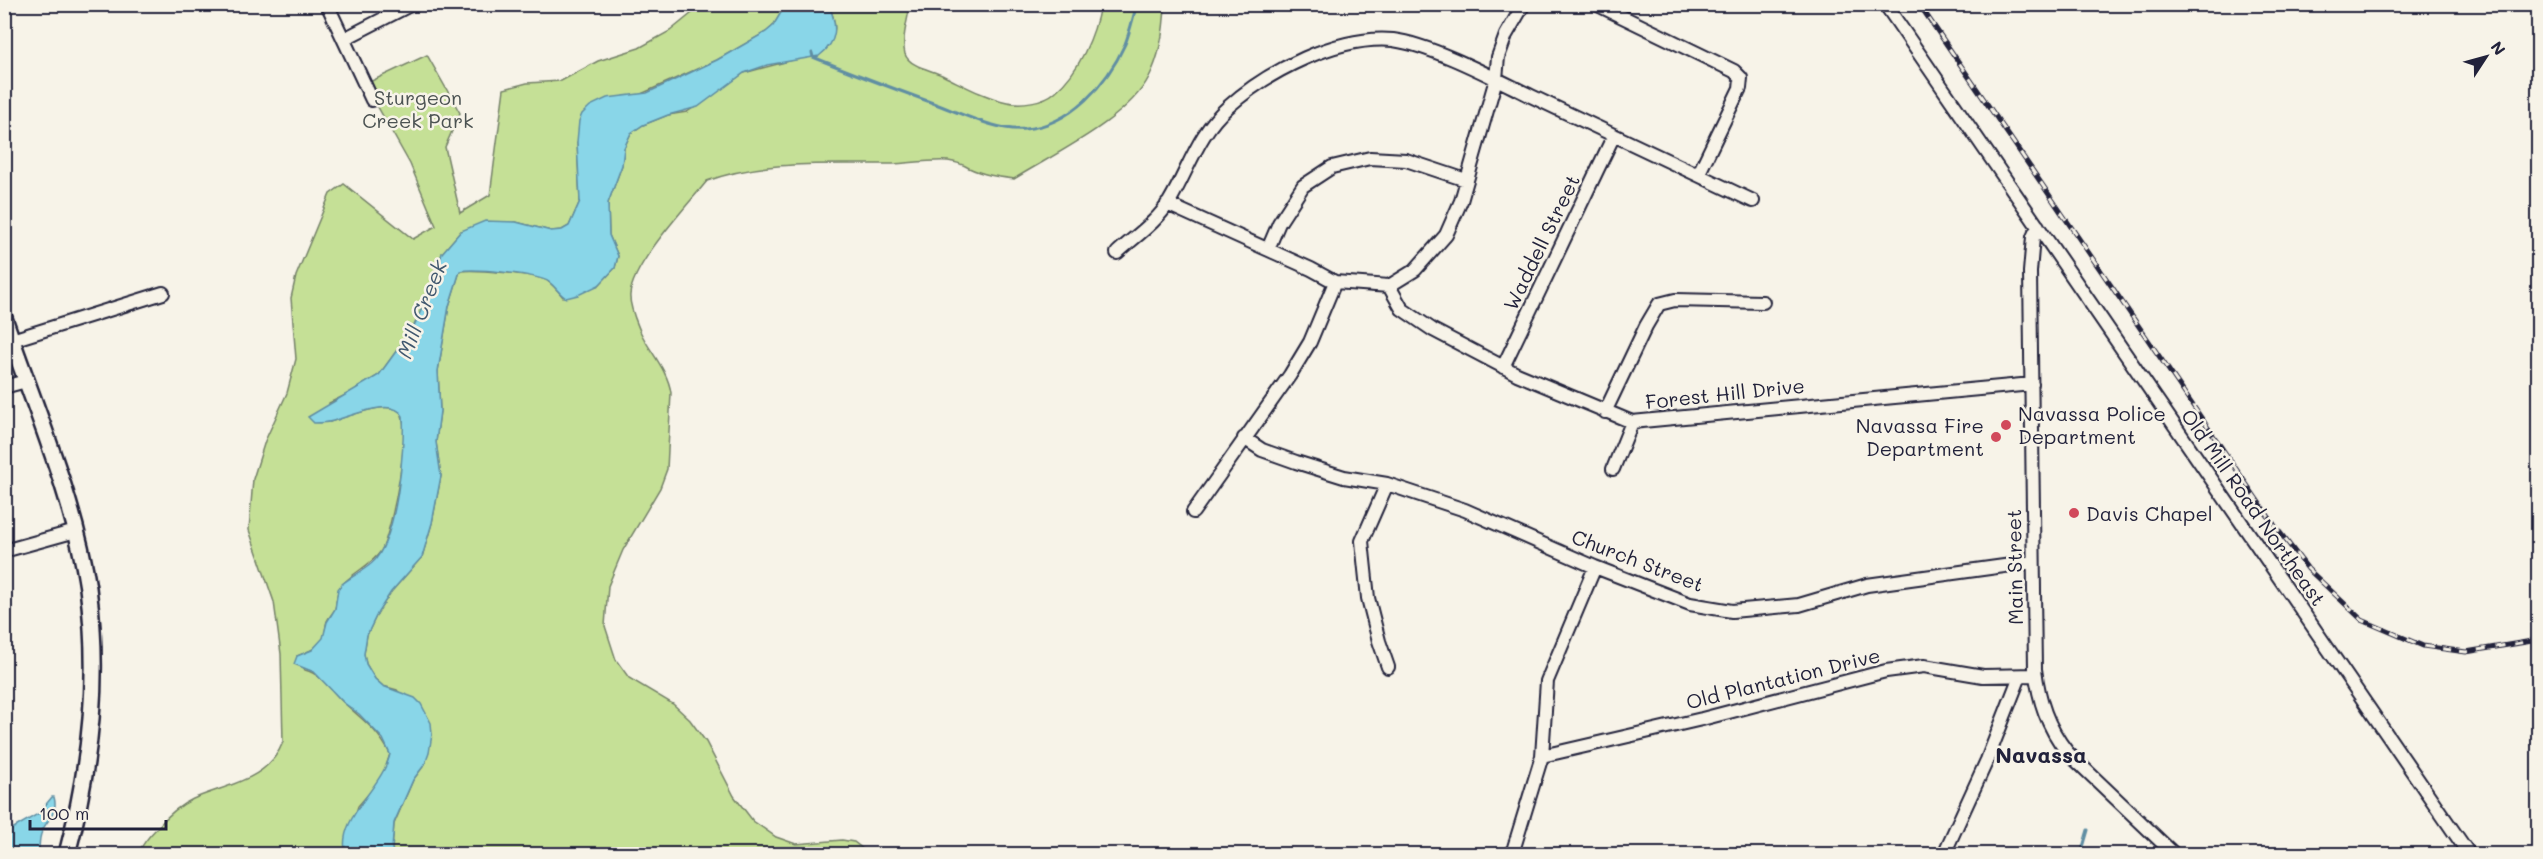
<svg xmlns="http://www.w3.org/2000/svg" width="2543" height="859" font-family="Mali,sans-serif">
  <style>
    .green { fill: #c5e096; stroke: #748168; stroke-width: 1.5 }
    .water { fill: #89d6e8; stroke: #608ea3; stroke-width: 1.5 }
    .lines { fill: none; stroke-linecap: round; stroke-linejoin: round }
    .stream { stroke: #608ea3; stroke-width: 3 }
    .minor-casing { stroke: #22223b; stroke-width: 16 }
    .major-casing { stroke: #22223b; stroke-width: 20 }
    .minor { stroke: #f7f3e8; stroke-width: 12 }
    .major { stroke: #f7f3e8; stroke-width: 15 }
    .rail-casing { stroke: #22223b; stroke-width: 5 }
    .rail { stroke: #f7f3e8; stroke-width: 3; stroke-dasharray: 9; stroke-linecap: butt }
    .poi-dot { fill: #d1495b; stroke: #f7f3e8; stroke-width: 2 }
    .labels { text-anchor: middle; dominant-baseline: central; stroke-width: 5; stroke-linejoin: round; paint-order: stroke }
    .park-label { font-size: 20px; fill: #4b5252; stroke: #f7f3e8 }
    .street-label { font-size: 20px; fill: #22223b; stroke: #f7f3e8 }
    .poi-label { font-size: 20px; fill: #22223b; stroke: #f7f3e8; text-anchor: start }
    .water-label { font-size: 21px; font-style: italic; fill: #41586f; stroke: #f7f3e8 }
    .quarter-label { font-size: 22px; font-weight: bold; fill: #22223b; stroke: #f7f3e8 }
  </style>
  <rect width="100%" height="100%" fill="#f7f3e8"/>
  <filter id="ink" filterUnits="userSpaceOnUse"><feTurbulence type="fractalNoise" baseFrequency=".0167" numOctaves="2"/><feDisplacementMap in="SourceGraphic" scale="12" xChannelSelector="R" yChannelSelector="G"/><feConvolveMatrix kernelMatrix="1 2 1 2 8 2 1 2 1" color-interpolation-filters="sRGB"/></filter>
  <g filter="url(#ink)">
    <path class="green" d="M702 5H786L773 26 766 32 717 60 639 95 577 142 580 201 569 226 562 230 551 231 516 222 461 231 442 253 436 277 413 328 379 375 348 394 329 403 330 422C345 418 388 399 400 412 413 424 391 535 381 551 370 567 352 572 340 587 336 593 337 602 335 609 333 613 329 617 327 621 325 626 326 634 323 639 317 649 307 652 297 656L305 670C322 674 331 691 343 702 363 720 378 730 390 754L382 778 358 806 344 850 346 854H138C142 844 149 836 157 828 167 816 178 806 193 799 227 784 268 781 283 742L281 654 274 602 249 530 253 479 265 441 287 393 296 359 291 298 296 276 330 194 344 184 413 239 436 226 410 164 365 84 427 55 460 113 445 147 460 213 490 195 504 89 527 83 561 81 598 61 639 48 670 31Z
      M829 5H910C908 19 901 39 905 54 909 67 933 70 944 76 965 86 984 97 1007 102 1021 105 1044 102 1055 92 1079 72 1095 35 1100 5H1165C1164 28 1160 56 1149 77 1128 119 1054 154 1014 179 999 177 983 175 969 168 962 164 957 162 948 161 930 160 911 163 893 164 831 165 767 159 707 181 687 206 632 264 630 295 629 306 636 321 640 331 649 351 668 370 671 393L667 469 660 488 623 550 608 586 605 626 616 660 629 678 673 704 690 720 706 742 734 796 753 821 776 837 796 844 842 840 854 842 869 854H394L392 849 394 824 413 780 425 764 432 734 397 690 383 686 375 679 366 664 364 654 367 635 378 612 391 592 422 557 432 523 441 476 436 442 440 411 438 371 449 306 460 271C475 269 533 274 546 280 552 284 558 291 563 297L599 285 615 268 618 256 609 235 608 203 622 165 624 148 631 133 643 125 668 115 687 112 744 73 823 52C837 31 838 28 829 5Z"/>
    <path class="water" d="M786 4 829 5C837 25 839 41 819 56L767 65 744 73 698 107 668 115 643 125 631 133 624 148 622 165 608 203 609 235 618 256 615 268 599 285 578 295 566 298C559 294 555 286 549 282 538 274 474 268 460 271L449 306 438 371 440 411 436 442 441 476 432 523 422 557 391 592 378 612 367 635 364 654 366 664 375 679 383 686 415 698 421 704 431 723 432 734 429 753 425 764 413 780 394 823 392 849 394 854H346C335 820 383 787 390 754L383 739 359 714 344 703 314 672 294 664 297 656 312 650 323 638 327 622 335 609 338 589 342 584C351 577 363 571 372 563 397 541 405 449 403 416 392 396 350 417 333 421 327 423 320 423 314 423L308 417 379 375 413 328 436 277 442 253 461 231 485 221 516 222 551 231 562 230 569 226 580 201 577 142 579 121 582 114 590 106 607 98 647 93 717 60 766 32 773 26Z
      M52 797H54C59 815 45 820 41 834 39 840 39 848 39 854H8L5 851V833L38 814Z"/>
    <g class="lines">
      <path class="stream" d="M812 53 813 57C852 73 892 88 933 103 958 112 998 132 1025 129 1071 125 1107 84 1125 44 1130 32 1133 17 1137 4
        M2081 854 2088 830"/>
      <g class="minor-casing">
        <path id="minor" d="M327 4 372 100
          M1596 4 1734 71 1741 78 1740 88 1698 175
          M1885 4 2469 854
          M344 39 412 4
          M1167 204 1311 269 1335 282 1389 286 1415 270 1446 235 1461 201 1496 79 1498 57 1506 35 1524 4
          M2038 226 2033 237 2030 272 2035 669C2039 701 2047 726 2067 752L2174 854
          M1268 249 1279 223 1303 186 1332 167 1370 158 1406 160 1466 180
          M1117 253C1133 238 1157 222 1169 202 1189 169 1198 133 1228 107 1268 71 1338 35 1393 40 1432 45 1494 78 1531 96 1605 131 1679 166 1753 201
          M1389 286 1402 309 1433 330 1517 374 1632 422 2032 384
          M12 340 163 293
          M1503 367 1614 135
          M4 387 26 381
          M1605 412 1646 326 1659 304 1675 300 1763 302
          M1244 438 1262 450 1296 462 1344 477 1387 484 1465 510 1595 567 1690 604 1732 611 1799 605 1867 585 2033 562
          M1613 469 1632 422
          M1387 484 1362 541 1368 598 1379 641 1388 667
          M1193 512 1290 375 1310 342 1335 282
          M4 551 76 531
          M1542 756 1702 719 1886 671 1924 666 1983 676 2036 675
          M1512 854 1542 756 1547 681 1595 567
          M1944 854 1987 760 2020 676"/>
      </g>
      <g class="major-casing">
        <path id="major" d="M4 318C33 403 75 500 88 588 100 677 90 768 67 854"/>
      </g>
      <use href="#minor" class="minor"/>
      <use href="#major" class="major"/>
      <g class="rail-casing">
        <path id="rail" d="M1919 4 2275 526 2308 569 2362 620 2423 646 2466 652 2538 640"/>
      </g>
      <use href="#rail" class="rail"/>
    </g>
  </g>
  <g class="poi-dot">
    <circle cx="2006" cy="425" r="6"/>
    <circle cx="1996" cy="437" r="6"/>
    <circle cx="2074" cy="513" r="6"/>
  </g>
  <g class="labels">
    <g class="park-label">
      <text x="418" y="97">Sturgeon<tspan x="418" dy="23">Creek Park</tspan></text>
    </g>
    <g class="street-label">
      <text transform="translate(1541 242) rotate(-64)">Waddell Street</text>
      <text transform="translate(1725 393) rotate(-6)">Forest Hill Drive</text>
      <text transform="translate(2254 507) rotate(55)">Old Mill Road Northeast</text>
      <text transform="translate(1638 560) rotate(21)">Church Street</text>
      <text transform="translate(2014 567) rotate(-91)">Main Street</text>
      <text transform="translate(1783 678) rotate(-14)">Old Plantation Drive</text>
    </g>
    <g class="poi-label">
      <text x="2018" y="413">Navassa Police<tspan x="2018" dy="23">Department</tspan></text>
      <text x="1984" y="425" text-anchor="end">Navassa Fire<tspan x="1984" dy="23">Department</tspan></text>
      <text x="2086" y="513">Davis Chapel</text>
    </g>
    <g class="water-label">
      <text transform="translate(421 309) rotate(-69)">Mill Creek</text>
    </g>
    <g class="quarter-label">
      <text x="2041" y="754">Navassa</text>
    </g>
  </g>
  <rect width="2543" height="859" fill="none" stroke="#f7f3e8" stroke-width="24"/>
  <rect x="12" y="12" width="2519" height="835" fill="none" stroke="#22223b" stroke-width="2" filter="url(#ink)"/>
  <g transform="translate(2486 57) rotate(54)" stroke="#f7f3e8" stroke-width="4.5" paint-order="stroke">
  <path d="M0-4.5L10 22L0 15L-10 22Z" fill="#22223b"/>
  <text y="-9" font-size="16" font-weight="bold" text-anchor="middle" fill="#22223b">N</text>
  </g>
  <path d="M30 820v9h136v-9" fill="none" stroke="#22223b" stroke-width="3"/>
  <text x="39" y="820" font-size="18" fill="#22223b" stroke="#f7f3e8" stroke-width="4.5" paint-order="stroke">100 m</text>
</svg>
